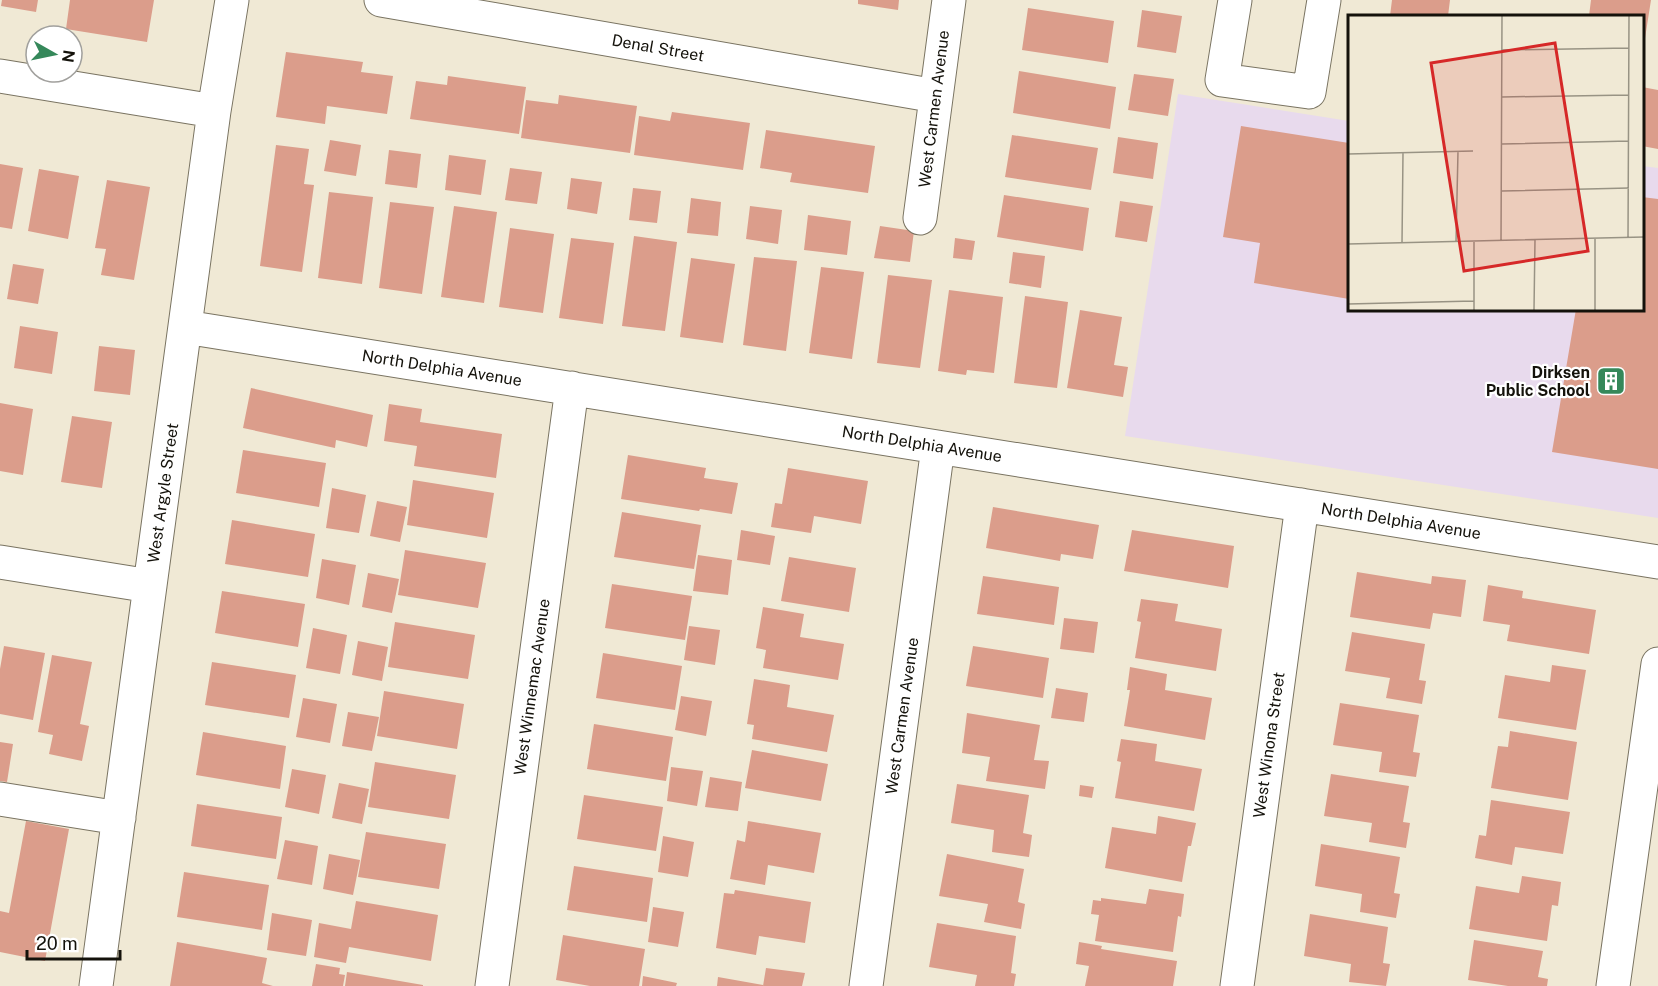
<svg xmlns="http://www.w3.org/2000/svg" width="1658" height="986" font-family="'Public Sans',sans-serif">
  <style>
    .education { fill: #e8daed }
    .building { fill: #db9d8b }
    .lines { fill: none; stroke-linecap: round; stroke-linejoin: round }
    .minor-casing { stroke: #797361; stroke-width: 35 }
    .minor { stroke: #fff; stroke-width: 33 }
    .labels { text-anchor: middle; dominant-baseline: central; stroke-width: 4.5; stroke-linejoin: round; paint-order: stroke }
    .street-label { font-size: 16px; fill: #14120b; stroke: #fff }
    .poi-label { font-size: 16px; font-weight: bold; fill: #14120b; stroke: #fff; text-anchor: end }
    .inset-road { fill: none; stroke: #989384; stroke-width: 1.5 }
    .view { fill: #d62828; fill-opacity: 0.15; stroke: #d62828; stroke-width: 3 }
    .inset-edge { fill: none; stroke: #14120b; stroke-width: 3 }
  </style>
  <rect width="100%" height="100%" fill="#f0e9d5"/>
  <path class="education" d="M1178 94 1349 121V309H1642V166L1658 168V518L1125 436Z"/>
  <path class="building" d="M2 0H38L36 12 1 6Z
    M70 0H154L147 42 66 29Z
    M858 0H899L898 10 858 4Z
    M1392 0H1450L1448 16H1390Z
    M1591 0H1651L1643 51 1642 16H1589Z
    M1028 8 1114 21 1108 63 1022 50Z
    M1142 10 1182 16 1176 53 1137 47Z
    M286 52 363 62 361 72 393 76 387 114 327 106 325 124 276 117Z
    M1019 71 1116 87 1110 129 1013 113Z
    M1134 74 1174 79 1168 116 1128 110Z
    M448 76 526 87 519 134 410 119 416 81 447 85Z
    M1642 87 1658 90V149L1642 146Z
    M559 95 637 106 630 153 521 138 526 100 558 104Z
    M672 112 750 123 743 170 634 155 639 116 670 121Z
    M1241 126 1349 143V299L1254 283 1260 243 1223 237Z
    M766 130 875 146 868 193 790 182 792 173 760 168Z
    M1012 135 1098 148 1091 190 1005 177Z
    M1118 137 1158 143 1153 179 1113 173Z
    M330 140 361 145 356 176 324 171Z
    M276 145 309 149 304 184 314 185 302 272 260 266Z
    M389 150 421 154 417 188 385 184Z
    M449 155 486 160 481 195 445 190Z
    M0 164 23 168 12 229 0 227Z
    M510 168 542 172 537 204 505 200Z
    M39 169 79 176 68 239 28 231Z
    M571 178 602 182 597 214 567 209Z
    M107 180 150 187 134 280 101 275 106 249 95 248Z
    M633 188 661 191 657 223 629 220Z
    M329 192 373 197 362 284 318 278Z
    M1004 195 1089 208 1083 251 997 237Z
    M1642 197 1658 199V469L1552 452 1576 309H1642Z
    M691 198 721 202 718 236 687 233Z
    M1120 201 1153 206 1147 242 1115 237Z
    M390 202 434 207 422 294 379 288Z
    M454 206 497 212 484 303 441 297Z
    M750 206 782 210 778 244 746 239Z
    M808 215 851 221 847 255 804 250Z
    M880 226 914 231 910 262 874 258Z
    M510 228 554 234 543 313 499 307Z
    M634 236 677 242 665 331 622 326Z
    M571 238 614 243 603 324 559 318Z
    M955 238 975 241 972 260 953 258Z
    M1013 252 1045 256 1041 288 1009 283Z
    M754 257 797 261 786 351 743 345Z
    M691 258 735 264 723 343 680 337Z
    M13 264 44 269 38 304 7 299Z
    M821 267 864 272 852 359 809 353Z
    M888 275 932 280 920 368 877 363Z
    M949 290 1003 297 994 373 967 370 966 375 938 371Z
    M1025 296 1068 302 1057 388 1014 383Z
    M1080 310 1122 317 1114 365 1128 367 1123 397 1067 388Z
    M20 326 58 332 52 374 14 368Z
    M99 346 135 350 130 395 94 391Z
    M251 388 373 415 367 447 336 440 335 448 243 428Z
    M0 403 33 409 23 475 0 471Z
    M389 404 422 409 420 422 502 434 496 478 414 466 417 446 384 441Z
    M72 416 112 422 102 488 61 482Z
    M243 450 326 463 319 507 236 493Z
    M628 455 706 468 704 478 738 483 732 514 700 509 699 511 621 499Z
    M788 468 868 481 861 524 814 516 811 533 771 527 775 503 782 504Z
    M413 480 494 493 487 538 407 525Z
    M332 488 366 495 359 533 326 528Z
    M377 501 407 507 400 542 370 536Z
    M993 507 1099 525 1093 559 1061 554 1060 561 986 548Z
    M622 512 701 525 694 569 614 557Z
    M232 520 315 534 308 577 225 564Z
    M741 530 775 536 770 565 737 560Z
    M1132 530 1234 546 1228 588 1124 571Z
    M405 550 486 563 478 608 398 595Z
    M698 555 732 560 728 595 693 591Z
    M789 557 856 568 849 612 781 601Z
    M322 559 356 565 349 605 316 598Z
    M1357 572 1431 584 1432 576 1466 580 1461 617 1433 613 1430 629 1350 617Z
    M368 573 399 579 392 613 362 607Z
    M983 576 1059 587 1054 625 977 614Z
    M612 584 692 596 685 640 605 628Z
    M1488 585 1523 591 1522 598 1596 610 1589 654 1507 641 1510 625 1483 621Z
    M222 591 305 604 298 647 215 633Z
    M1141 599 1178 604 1175 621 1222 629 1216 671 1135 658 1141 622 1137 621Z
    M763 607 804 614 800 637 844 644 838 680 763 668 766 650 756 648Z
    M1064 618 1098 622 1094 653 1060 649Z
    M395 622 475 635 468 679 388 667Z
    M689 626 720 630 715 665 684 660Z
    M313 628 347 635 340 674 306 668Z
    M1352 632 1425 644 1419 680 1426 681 1422 704 1386 698 1390 678 1345 671Z
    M358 641 388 647 382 681 352 675Z
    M4 646 45 653 33 720 0 714V669Z
    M973 646 1049 658 1043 698 966 686Z
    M603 653 682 666 675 710 596 698Z
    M52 655 92 662 80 724 89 726 82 761 49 754 53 735 38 732Z
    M212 662 296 675 289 718 205 705Z
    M1552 665 1586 670 1576 730 1498 718 1505 675 1550 682Z
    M1130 667 1167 674 1165 690 1212 698 1205 740 1124 726 1130 690H1127Z
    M754 679 790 685 787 707 834 715 827 752 752 739 754 725 747 724Z
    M1056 688 1088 693 1084 722 1051 718Z
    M384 691 464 704 457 749 377 736Z
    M681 696 712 701 706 736 675 730Z
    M303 698 337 704 330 743 296 737Z
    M1340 703 1419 715 1413 752 1420 753 1416 777 1379 772 1382 752 1333 745Z
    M348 712 379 717 372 751 342 746Z
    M967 713 1040 725 1034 760 1049 761 1045 789 986 781 990 757 962 753Z
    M594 724 673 737 666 781 587 769Z
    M1510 731 1577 742 1568 800 1491 788 1498 746 1508 747Z
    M203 732 286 746 280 789 196 775Z
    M1121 739 1157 744 1155 761 1202 769 1194 811 1115 798 1121 762 1117 761Z
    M0 742 13 744 7 782 0 781Z
    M752 750 828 764 821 801 745 788Z
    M375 762 456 775 449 819 368 807Z
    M671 767 703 771 697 806 667 801Z
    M292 769 326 775 319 814 285 807Z
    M1331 774 1409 786 1403 822 1410 823 1406 848 1369 842 1372 823 1324 816Z
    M710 777 742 782 738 811 705 807Z
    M339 783 369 789 362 824 332 818Z
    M957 784 1029 795 1023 833 1032 835 1029 857 992 852 994 830 951 823Z
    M1080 785 1094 787 1092 798 1079 796Z
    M584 795 663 807 656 851 577 839Z
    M1491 800 1570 812 1563 854 1515 847 1512 865 1475 858 1479 835 1486 836Z
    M197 804 282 817 276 859 191 846Z
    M1158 816 1196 823 1191 846H1188L1182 882 1105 868 1112 827 1156 834Z
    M26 821 69 829 45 961 0 952V911L9 913Z
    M748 821 821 833 814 873 768 865 765 885 730 879 737 840 745 842Z
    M366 832 446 844 439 889 358 877Z
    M663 836 694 842 688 877 658 872Z
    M285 840 318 846 312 885 277 879Z
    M1321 844 1400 857 1394 893 1400 894 1396 918 1360 912 1362 894 1315 886Z
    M329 854 360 860 353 895 323 889Z
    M947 854 1024 869 1018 902 1025 904 1021 929 984 922 988 904 939 896Z
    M574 866 653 878 647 922 567 910Z
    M184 872 269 885 262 930 177 917Z
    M1522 876 1561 882 1558 906 1552 905 1547 941 1469 929 1476 886 1519 893Z
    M1149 889 1184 894 1181 917 1178 916 1173 952 1095 941 1099 915 1091 914 1093 900 1101 901V898L1146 904Z
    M735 890 811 902 805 943 759 936 756 955 716 948 724 893 734 894Z
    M356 901 438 915 431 961 349 947 346 963 314 957 319 923 351 929Z
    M653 907 684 912 678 947 648 942Z
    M272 913 312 920 306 956 267 950Z
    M1310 914 1388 927 1383 963 1390 964 1386 986 1349 982 1351 964 1304 956Z
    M937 923 1016 936 1011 973 1016 974 1014 986H975L977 975 929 967Z
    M563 935 645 949 639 986H590L556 980Z
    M1474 940 1543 951 1538 977 1548 979 1547 986H1508L1468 980Z
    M177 942 267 958 262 983 273 986H170Z
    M1079 942 1102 946 1101 949 1177 961 1173 986H1085L1089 966 1076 964Z
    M316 964 340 968 339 974 345 975 343 986H312Z
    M766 968 805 973 802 986H763Z
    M347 972 423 985V986H345Z
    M643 976 677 983 676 986H642Z
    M718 977 763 985V986H717Z"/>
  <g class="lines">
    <g class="minor-casing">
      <path id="minor" d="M381 0 936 96
        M1235 0 1222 80 1309 92 1324 0
        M0 76 214 111
        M920 218 949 0
        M185 327 1658 562
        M0 562 150 586
        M0 799 119 818
        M96 986 214 111 232 0
        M492 986 572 388
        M866 986 938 447
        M1237 986 1302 505
        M1613 986 1658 664"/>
    </g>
    <use href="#minor" class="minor"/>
  </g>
  <defs>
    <g id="building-square" transform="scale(1.5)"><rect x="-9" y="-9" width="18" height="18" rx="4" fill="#35885a" stroke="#fff"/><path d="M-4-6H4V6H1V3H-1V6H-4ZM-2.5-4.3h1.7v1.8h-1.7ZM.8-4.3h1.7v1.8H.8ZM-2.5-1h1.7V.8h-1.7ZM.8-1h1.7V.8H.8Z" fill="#fff"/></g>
  </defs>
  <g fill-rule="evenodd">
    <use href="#building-square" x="1611" y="381"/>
  </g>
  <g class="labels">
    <g class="street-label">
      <text transform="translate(658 48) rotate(10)">Denal Street</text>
      <text transform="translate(934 109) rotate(-83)">West Carmen Avenue</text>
      <text transform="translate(442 368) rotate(9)">North Delphia Avenue</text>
      <text transform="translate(922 444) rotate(9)">North Delphia Avenue</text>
      <text transform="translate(163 493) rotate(-82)">West Argyle Street</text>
      <text transform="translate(1401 521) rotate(9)">North Delphia Avenue</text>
      <text transform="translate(532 687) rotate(-82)">West Winnemac Avenue</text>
      <text transform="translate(902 716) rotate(-82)">West Carmen Avenue</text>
      <text transform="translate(1269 745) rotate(-82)">West Winona Street</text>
    </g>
    <g class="poi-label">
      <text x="1590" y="372">Dirksen<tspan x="1590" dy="18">Public School</tspan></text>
    </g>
  </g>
  <g transform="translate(1348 15)">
    <rect width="296" height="296" fill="#f0e9d5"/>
    <path class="inset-road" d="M154 35 281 33M154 82 281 80M154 129 281 126M0 139 125 136M154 176 281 173M280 223 281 0M153 226 154 0M108 227 110 136M54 228 55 138M0 229 296 222M0 289 126 286M126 295V227M186 295 187 225M247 295V224"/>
    <path class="view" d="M207 28 240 236 116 256 83 48Z"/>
    <rect width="296" height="296" class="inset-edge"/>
  </g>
  <g transform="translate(54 54) rotate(99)"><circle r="28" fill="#ffffff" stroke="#a1a09d" stroke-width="1.5"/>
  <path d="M0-4.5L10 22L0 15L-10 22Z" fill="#35885a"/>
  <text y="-9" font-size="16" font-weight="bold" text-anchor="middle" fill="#14120b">N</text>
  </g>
  <path d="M27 950v9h93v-9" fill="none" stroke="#14120b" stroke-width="3"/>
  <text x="36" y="950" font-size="18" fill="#14120b" stroke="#ffffff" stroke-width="4.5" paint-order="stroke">20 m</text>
</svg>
